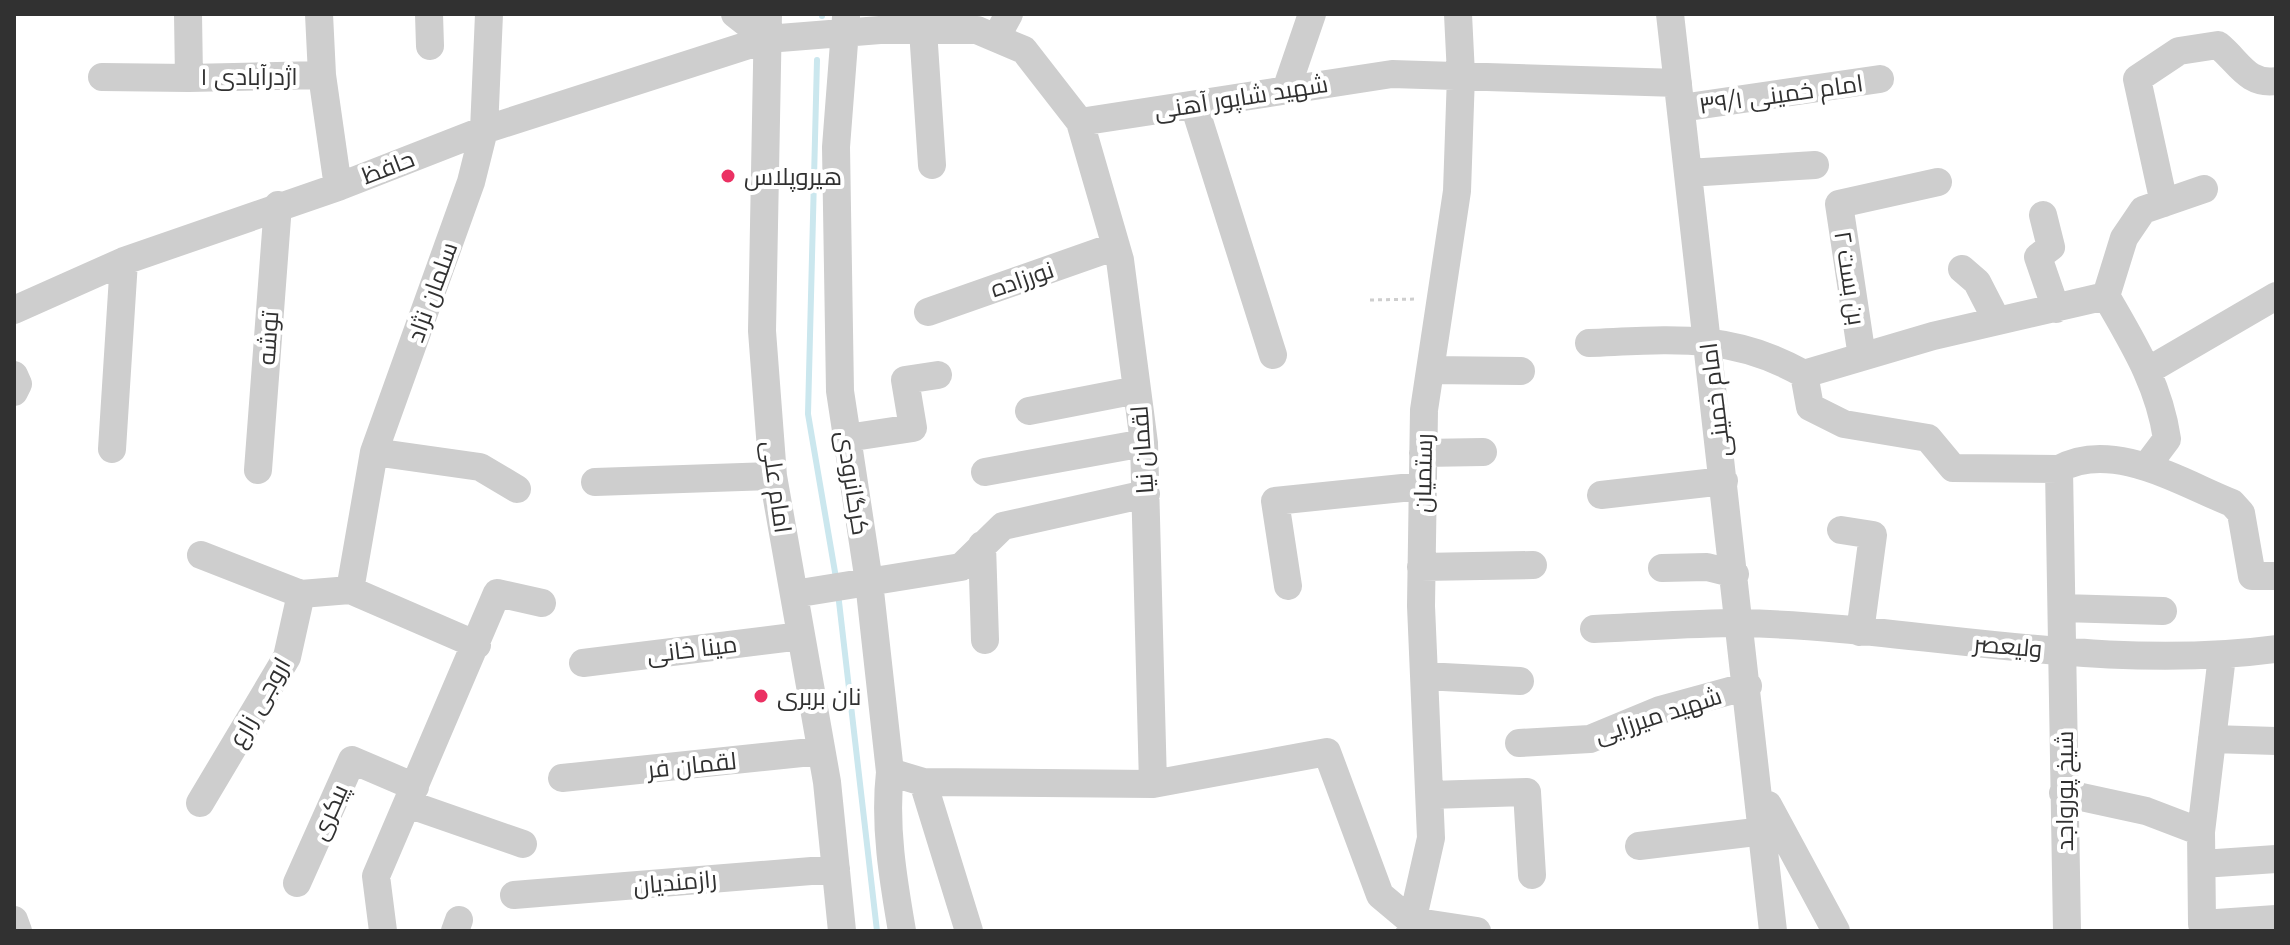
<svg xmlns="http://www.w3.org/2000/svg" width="2290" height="945" font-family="Montserrat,Cairo,sans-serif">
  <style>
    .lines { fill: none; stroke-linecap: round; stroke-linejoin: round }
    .stream { stroke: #cbe7ee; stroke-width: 6 }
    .path { stroke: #cecece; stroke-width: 3; stroke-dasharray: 4 4; stroke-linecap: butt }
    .minor { stroke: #cecece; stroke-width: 28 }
    .poi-dot { fill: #eb3163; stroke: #fff; stroke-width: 3 }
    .labels { text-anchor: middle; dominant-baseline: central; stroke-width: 8; stroke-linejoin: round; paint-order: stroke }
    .street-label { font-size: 24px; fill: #313131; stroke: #fff }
    .poi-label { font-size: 24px; fill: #313131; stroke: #fff; text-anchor: start }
  </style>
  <rect width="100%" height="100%" fill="#fff"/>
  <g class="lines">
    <path class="stream" d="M822 16V14
      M817 60 808 414 836 578
      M838 593 877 931"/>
    <path class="path" d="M1370 300 1417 299"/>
    <path class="minor" d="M188 14 189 78 322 75
      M319 14 322 75 338 187
      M429 14 430 46
      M735 14 767 39
      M768 14 762 331 773 476 827 782 842 931
      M1670 14 1773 931
      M846 17 836 147 840 391 869 582 890 772C884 825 893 879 902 931
      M923 30 932 165
      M996 38 1009 14
      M102 77 189 78
      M1286 90 1312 14
      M1194 105 1273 355
      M1681 108 1880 79
      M1080 122 1120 260 1144 443 1153 784
      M1688 173 1815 165
      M2164 203 2137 79 2179 51 2218 45C2239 62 2247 85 2276 81
      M2043 215 2051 247 2038 257 2056 309
      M1962 269 1977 282 1997 321
      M14 310 124 261 338 187 484 130 767 39 880 30H977L1024 50 1080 122 1392 74 1678 83
      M928 312 1116 246
      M1589 343C1670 340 1730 332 1804 374L1810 407 1844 424 1928 438 1953 468 2059 469
      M1862 357 1839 204 1938 182
      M1430 370 1521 371
      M2149 370 2276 296
      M1804 374 1933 336 2106 296
      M14 375 18 384 14 392
      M1029 411 1137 390
      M847 438 913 428 905 380 938 375
      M112 449 124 261
      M374 452 480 467 517 489
      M1423 453 1483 452
      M2146 467 2167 439C2159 384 2133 343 2106 296L2124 238 2143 210 2204 189
      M2059 469 2067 931
      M2059 469C2112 439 2182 483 2232 503L2241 513 2252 576H2276
      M258 470 278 205
      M985 472 1144 443
      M595 482 773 476
      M1601 495 1724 481
      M1841 530 1873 535 1860 632
      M982 545 985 640
      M201 555 301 594 350 590 477 645
      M1421 567 1533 565
      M1662 568 1707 567 1735 574
      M1288 586 1275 501 1422 486
      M350 590 374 452 471 182 484 130 489 14
      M794 594 961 567 1003 526 1146 494
      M2062 608 2163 611
      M1594 629C1643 627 1692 623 1740 623 1919 627 2098 673 2276 649
      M583 663 801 636
      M1424 676 1520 681
      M2212 739 2276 741
      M1519 743 1590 739 1660 710 1748 686
      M890 772 923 782 1153 784 1327 752 1380 895 1411 921 1477 931
      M562 778 821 751
      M923 782 969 931
      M2063 793 2146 811 2201 832 2202 924 2276 919
      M1430 795 1527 792 1532 875
      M200 803 287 657 301 594
      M408 804 523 844
      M1768 805 1836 931
      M2201 832 2222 656
      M1639 846 1764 831
      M2202 864 2276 859
      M297 883 352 760 415 787
      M514 895 836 869
      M14 920 18 931
      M383 931 376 876 497 593 542 603
      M455 931 459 920
      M1410 931 1431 838 1421 606 1424 410 1457 191 1461 75 1458 14"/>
  </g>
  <g class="poi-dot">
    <circle cx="728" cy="176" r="8"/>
    <circle cx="761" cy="696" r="8"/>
  </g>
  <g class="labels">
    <g class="street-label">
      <text x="249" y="76">اژدرآبادی ۱</text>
      <text transform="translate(1781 94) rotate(-8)">امام خمینی ۳۹/۱</text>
      <text transform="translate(1241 97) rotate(-9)">شهید شاپور آهنی</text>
      <text transform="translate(388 167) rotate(-21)">حافظ</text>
      <text transform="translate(1850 278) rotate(81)">بن بست ۲</text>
      <text transform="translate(1022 279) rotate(-19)">نورزاده</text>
      <text transform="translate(432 292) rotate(-70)">سلمان نژاد</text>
      <text transform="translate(268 338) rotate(-86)">توشه</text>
      <text transform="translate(1715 400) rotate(-97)">امام خمینی</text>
      <text transform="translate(1142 450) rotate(-94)">لقمان نیا</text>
      <text transform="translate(1423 473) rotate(-89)">رستمیان</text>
      <text transform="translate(853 483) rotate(81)">کرگانرودی</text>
      <text transform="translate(777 487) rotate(82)">امام علی</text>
      <text transform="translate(2008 646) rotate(5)">ولیعصر</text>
      <text transform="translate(692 649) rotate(-7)">مینا خانی</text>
      <text transform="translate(259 702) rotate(-60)">اروجی زارع</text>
      <text transform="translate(1658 715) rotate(-18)">شهید میرزایی</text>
      <text transform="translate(692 765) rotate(-6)">لقمان فر</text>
      <text transform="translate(2064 791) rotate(-90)">شیخ پورواجد</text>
      <text transform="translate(329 812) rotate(-66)">پیکری</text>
      <text transform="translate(675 882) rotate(-5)">رازمندیان</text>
    </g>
    <g class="poi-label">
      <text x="744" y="176">هیروپلاس</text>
      <text x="777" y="696">نان بربری</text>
    </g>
  </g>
  <rect width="2290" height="945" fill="none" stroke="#313131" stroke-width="32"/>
</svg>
